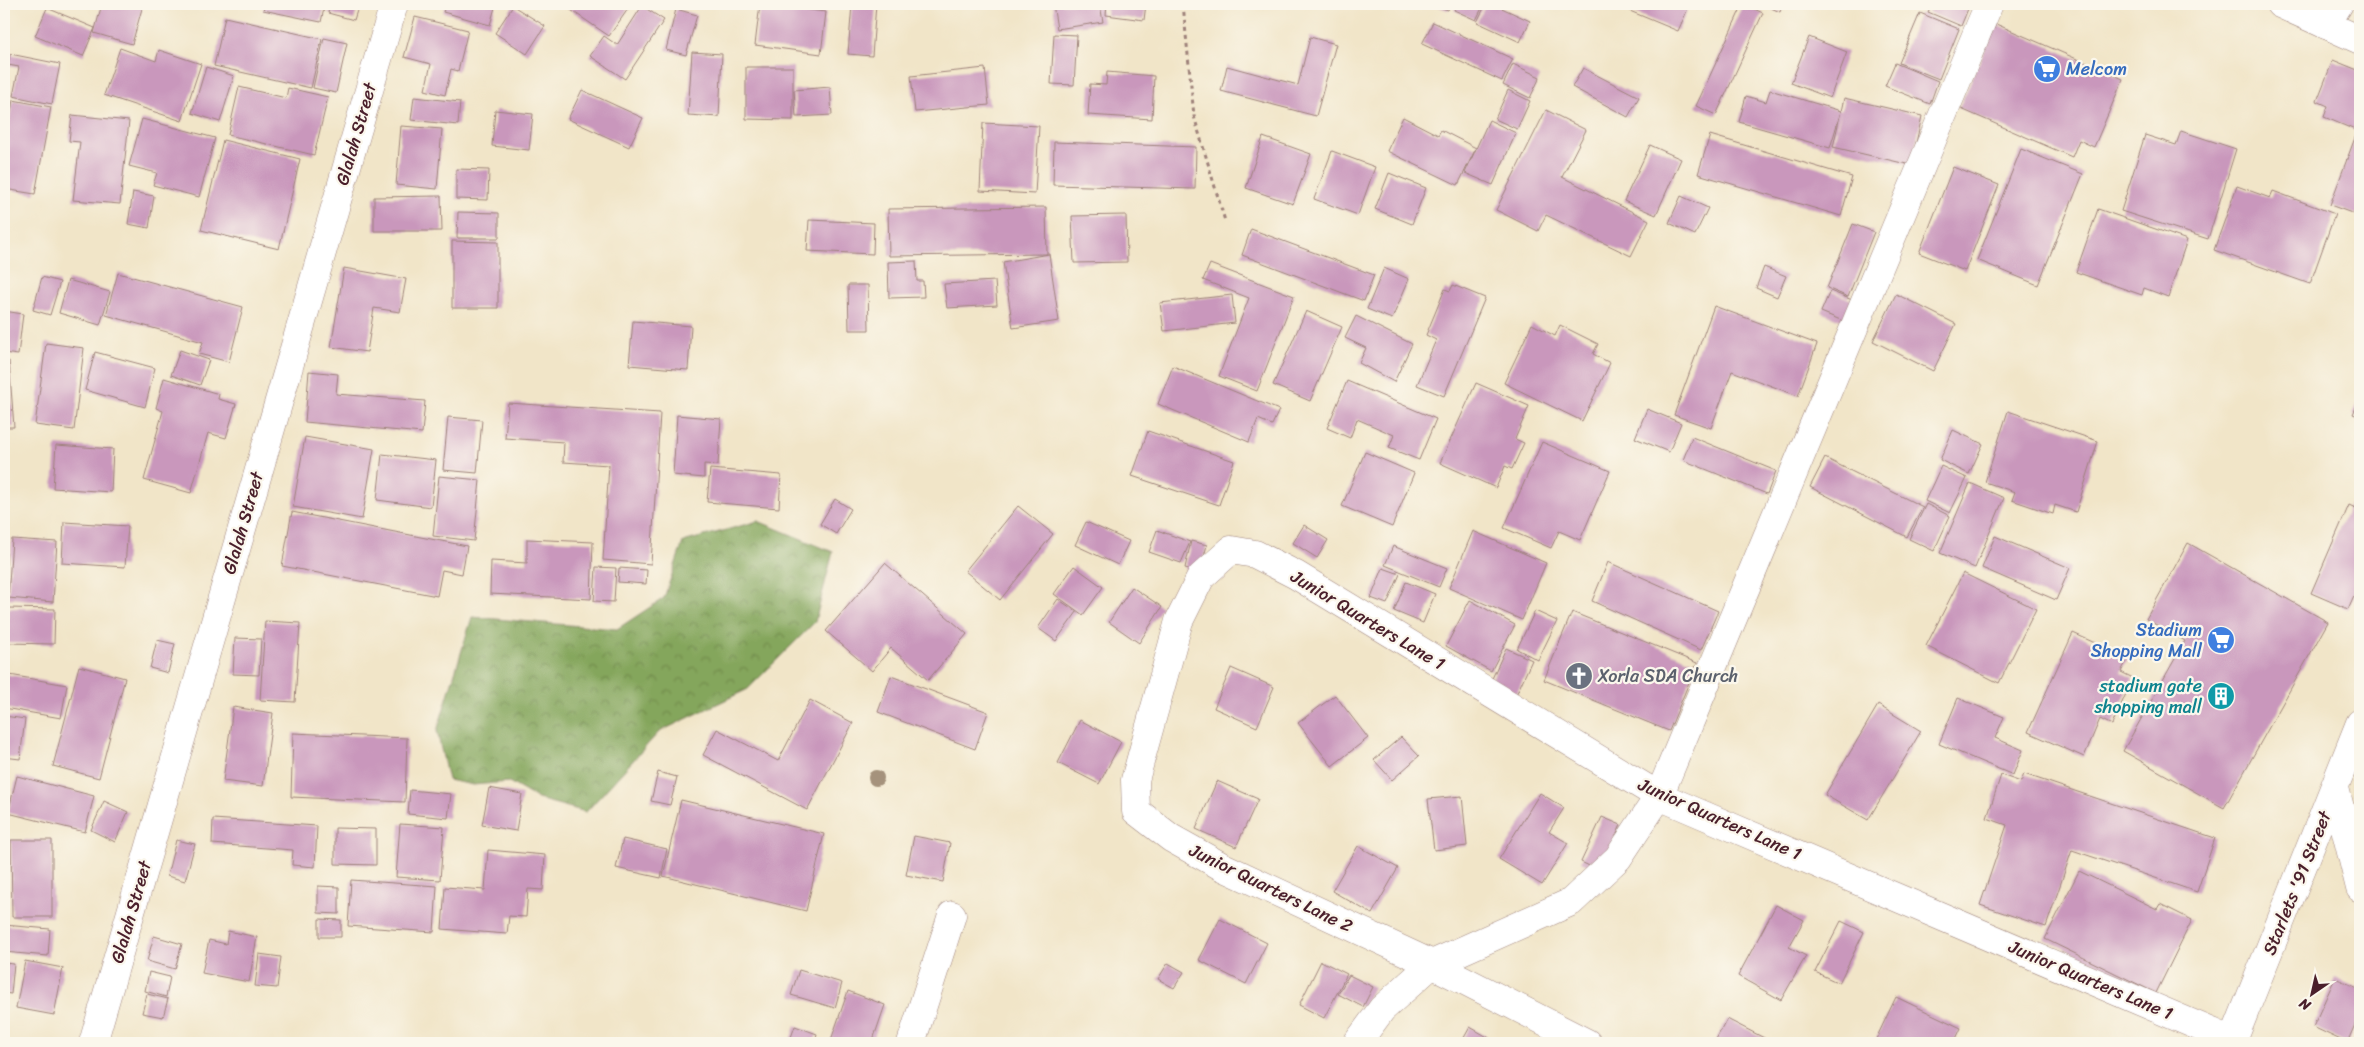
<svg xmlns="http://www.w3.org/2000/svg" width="2364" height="1047" font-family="Sriracha,sans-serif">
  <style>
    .forest { fill: url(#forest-crowns); stroke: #676243 }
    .building { fill: #c997bc }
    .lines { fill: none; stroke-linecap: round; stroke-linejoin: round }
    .minor-casing { stroke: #9e827a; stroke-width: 29 }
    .major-casing { stroke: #9e827a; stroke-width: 29 }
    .path { stroke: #9e827a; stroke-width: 3; stroke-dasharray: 4 4; stroke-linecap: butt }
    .minor { stroke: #fff; stroke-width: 28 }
    .major { stroke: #fff; stroke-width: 28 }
    .tree { fill: #a5927c }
    .labels { text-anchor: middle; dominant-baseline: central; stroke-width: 4.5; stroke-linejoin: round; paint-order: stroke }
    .shop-label { font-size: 18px; fill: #366cbe; stroke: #fbf7ec; text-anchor: start }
    .street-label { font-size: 18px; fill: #4a1f2b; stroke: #fbf7ec }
    .worship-label { font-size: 18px; fill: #5b616d; stroke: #fbf7ec; text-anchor: start }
    .culture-label { font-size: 18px; fill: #0d838f; stroke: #fbf7ec; text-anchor: end }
  </style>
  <defs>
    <pattern id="forest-crowns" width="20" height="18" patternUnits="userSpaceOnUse" patternTransform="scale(1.25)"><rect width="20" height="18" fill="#84a65b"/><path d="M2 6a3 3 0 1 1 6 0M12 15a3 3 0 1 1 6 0" fill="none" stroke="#6e874b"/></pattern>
  </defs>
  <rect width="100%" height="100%" fill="#fbf7ec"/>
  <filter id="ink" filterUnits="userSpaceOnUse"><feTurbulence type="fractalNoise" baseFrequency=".02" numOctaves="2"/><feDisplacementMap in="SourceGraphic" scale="10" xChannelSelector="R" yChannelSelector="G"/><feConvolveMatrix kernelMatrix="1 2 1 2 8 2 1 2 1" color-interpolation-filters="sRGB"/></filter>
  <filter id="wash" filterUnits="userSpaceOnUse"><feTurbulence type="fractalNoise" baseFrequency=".0096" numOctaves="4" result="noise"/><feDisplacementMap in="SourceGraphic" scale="20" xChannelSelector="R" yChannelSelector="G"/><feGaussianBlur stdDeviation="1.12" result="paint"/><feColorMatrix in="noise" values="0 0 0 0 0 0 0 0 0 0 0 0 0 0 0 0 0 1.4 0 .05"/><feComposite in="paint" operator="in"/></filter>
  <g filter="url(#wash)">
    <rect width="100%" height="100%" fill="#f1e5c8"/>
    <path class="forest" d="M758 521 833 552 815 622 748 689 659 732 586 812 538 799 509 782 473 785 448 780 437 731 472 617 617 629 664 598 683 542Z"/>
    <g id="blocks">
      <path class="building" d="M102 4 143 5 132 44 94 33Z
        M265 4H325L321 22 263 10Z
        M330 4H359L354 20 328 13Z
        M446 4H496L490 25 443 12Z
        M562 4H620L628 9 609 36Z
        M760 4 826 12 821 54 755 45Z
        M852 4H876L872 56 848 54Z
        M1053 4H1100L1103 22 1057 29Z
        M1107 4H1146L1144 20 1106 15Z
        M1432 4H1451L1448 10Z
        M1457 4H1484L1476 20 1454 10Z
        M1486 4H1493L1530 21 1520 42 1477 22Z
        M1613 4H1690L1678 31Z
        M1743 4 1763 13 1716 115 1696 106Z
        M1762 4H1783L1780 12Z
        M1932 4H1970L1961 26 1928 12Z
        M513 6 545 26 527 54 495 33Z
        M642 6 664 20 625 79 590 56 604 36 617 45Z
        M47 8 95 28 83 56 35 36Z
        M676 9 697 15 686 55 666 50Z
        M1920 13 1959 29 1939 79 1899 63Z
        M225 17 322 39 311 88 214 66Z
        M415 17 468 30 458 71 451 69 445 95 425 90 431 64 404 57Z
        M1433 22 1513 59 1502 81 1422 44Z
        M1996 24 2123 79 2094 147 2079 140 2072 157 1959 108Z
        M1054 34 1077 35 1074 85 1051 84Z
        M1310 37 1336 44 1316 116 1221 91 1227 66 1298 85Z
        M1809 37 1847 52 1830 98 1791 83Z
        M324 38 347 43 336 93 313 88Z
        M120 48 156 61 159 50 201 64 182 121 104 95Z
        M692 52 722 54 719 117 688 115Z
        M10 54 60 64 52 104 13 96 19 67 8 65Z
        M2333 60 2360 71V132L2324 117 2328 106 2317 101Z
        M1895 63 1938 81 1930 104 1885 86Z
        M1513 64 1540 77 1530 98 1503 85Z
        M206 67 234 76 220 122 192 113Z
        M746 67H793V120L746 119Z
        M985 68 989 105 915 112 911 76Z
        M1583 68 1639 97 1628 117 1572 87Z
        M1107 72 1154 76 1152 119 1088 115 1090 84 1106 85Z
        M239 87 286 98 288 88 328 97 314 155 228 135Z
        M830 87 832 115 796 117 794 90Z
        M582 90 643 118 629 147 568 119Z
        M1508 90 1530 101 1517 129 1495 119Z
        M1770 90 1841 111 1830 148 1739 122 1746 96 1766 102Z
        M414 97 460 102 458 125 411 120Z
        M1844 98 1922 116 1911 165 1833 147Z
        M13 100 51 107 35 194 4 189V150Z
        M495 110 533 114 529 150 492 146Z
        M1546 110 1586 130 1562 177 1649 220 1631 256 1546 215 1538 231 1496 210Z
        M72 115 129 121 120 204 73 200 80 142 69 141Z
        M1403 117 1438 135 1441 130 1476 148 1458 185 1387 151Z
        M142 119 215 138 199 197 153 185 157 173 129 166Z
        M1489 120 1516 133 1493 185 1465 173Z
        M983 123 1039 126 1035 194 980 191Z
        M401 126 442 129 437 189 396 185Z
        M2181 131 2236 149 2208 239 2121 211 2145 135 2176 145Z
        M1710 135 1852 177 1841 216 1698 174Z
        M2356 135 2360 137V216L2330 205Z
        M1263 137 1311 154 1293 204 1246 188Z
        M223 140 300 159 279 249 201 230Z
        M1054 142 1196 147 1195 189 1053 185Z
        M1650 145 1681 159 1656 215 1624 201Z
        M2021 149 2083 174 2038 285 1977 260Z
        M1332 151 1375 167 1358 215 1314 199Z
        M1953 167 1999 185 1965 271 1919 253Z
        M456 169 489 170 488 200 456 199Z
        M1389 173 1426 188 1412 224 1375 209Z
        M2237 186 2270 198 2273 191 2335 214 2310 284 2214 250Z
        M133 192 154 196 149 228 128 224Z
        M441 196 442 231H374V197Z
        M1681 196 1708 208 1695 235 1669 223Z
        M1046 207 1047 254 889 256 888 209Z
        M2098 209 2187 240 2168 297 2144 288 2142 295 2076 272Z
        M458 212 499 213V238H457Z
        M1126 215 1127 262 1074 263 1072 216Z
        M809 220 874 223 873 254 807 251Z
        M1853 224 1874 232 1848 297 1827 288Z
        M1251 229 1374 275 1364 301 1242 255Z
        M452 241 498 242V308H452Z
        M1049 254 1059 321 1013 328 1003 262Z
        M916 261 917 281H923L924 297 889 298 888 262Z
        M1210 264 1294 296 1257 391 1219 376 1249 298 1203 280Z
        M1764 267 1786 276 1777 297 1756 288Z
        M344 268 406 279 400 312 374 308 367 352 331 347Z
        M1384 268 1409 279 1392 319 1367 309Z
        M118 273 243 307 229 362 199 354 203 342 106 315Z
        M42 277 60 282 50 315 33 310Z
        M68 280 110 292 100 325 59 313Z
        M995 281 997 305 947 308 944 284Z
        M848 285H868L869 330H849Z
        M1453 285 1485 298 1444 396 1417 385 1436 340 1426 335 1445 289 1450 291Z
        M1830 291 1857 302 1848 323 1821 312Z
        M1896 294 1956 324 1933 371 1873 341Z
        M1232 295 1235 323 1164 331 1160 303Z
        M1714 306 1817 344 1798 396 1732 371 1711 428 1674 415Z
        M4 311 23 314 18 355 4 353Z
        M1306 311 1342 327 1310 401 1273 385Z
        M1356 316 1412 344 1394 382 1359 363 1366 348 1345 338Z
        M633 321 691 326 688 370 629 365Z
        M1532 324 1555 336 1560 325 1598 344 1593 354 1610 363 1582 421 1504 383Z
        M46 343 84 348 74 430 35 425Z
        M180 350 209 360 200 385 171 375Z
        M95 352 155 368 145 407 85 390Z
        M4 361H9L14 427H4Z
        M1173 366 1279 410 1272 425 1258 419 1249 442 1158 404Z
        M309 371 338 374 336 394 425 401 422 433 305 422Z
        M164 378 219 394 218 399 236 404 226 438 208 433 191 493 144 480 163 411 156 408Z
        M1347 381 1436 419 1419 460 1389 448 1394 435 1357 419 1350 438 1327 428Z
        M1476 383 1529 406 1515 439 1524 443 1512 469 1505 466 1496 488 1440 463Z
        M2360 399V417L2353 414Z
        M508 403 660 413 651 564 603 560 609 465 563 462 564 442 505 438Z
        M1647 409 1681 423 1669 452 1635 438Z
        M2008 411 2098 441 2076 512 2055 505 2053 514 2012 500 2015 492 1985 482Z
        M677 415 721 419 718 465 704 464V478L673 475Z
        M448 417 482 420 477 473 443 470Z
        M1953 430 1983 444 1969 474 1940 460Z
        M1148 431 1234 461 1219 505 1132 476Z
        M305 437 374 449 362 519 293 507Z
        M1692 437 1776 471 1767 494 1683 460Z
        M1542 442 1610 471 1580 540 1559 531 1551 548 1504 528Z
        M56 445 113 449 111 492 53 488Z
        M1365 452 1414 473 1392 527 1342 506Z
        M382 454 436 460 431 507 377 500Z
        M1825 458 1923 507 1907 537 1810 487Z
        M1941 466 1967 478 1950 513 1925 501Z
        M710 469 781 475 779 508 707 502Z
        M439 476 480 480 474 541 433 536Z
        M1970 483 2004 498 1975 568 1940 553Z
        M835 499 851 509 836 534 820 524Z
        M1926 504 1950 516 1934 551 1909 539Z
        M2349 505 2360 510V582L2348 609 2311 593Z
        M1018 506 1053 534 1000 600 965 571Z
        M292 512 467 546 462 574 442 570 437 596 282 566Z
        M64 522 128 526 125 567 62 563Z
        M1086 522 1129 541 1118 565 1075 545Z
        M1304 525 1328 540 1317 558 1293 543Z
        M1157 530 1190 542 1181 563 1149 552Z
        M1473 531 1546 563 1522 620 1449 588Z
        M4 535H6V571H4Z
        M1995 536 2070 568 2056 600 1982 568Z
        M12 539 57 542 53 602 8 598Z
        M527 539 593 542 591 599 490 594 491 561 527 563Z
        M1191 541 1207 545 1200 572 1185 568Z
        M2188 543 2328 622 2224 808 2123 751 2185 641 2146 619Z
        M1393 546 1447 568 1439 587 1385 565Z
        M1608 562 1718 611 1701 650 1592 601Z
        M885 563 967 634 928 680 891 648 872 671 826 631Z
        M1074 566 1103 587 1083 615 1054 594Z
        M596 567 616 568 614 602 594 601Z
        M619 568 647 570 646 584 618 582Z
        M1383 568 1400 574 1387 604 1371 598Z
        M1963 573 2036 609 1999 683 1926 646Z
        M1406 582 1435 594 1423 623 1394 611Z
        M1132 587 1162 607 1139 643 1109 622Z
        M1058 599 1077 612 1056 641 1038 628Z
        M1470 600 1515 625 1491 671 1446 646Z
        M8 608 55 609 54 644 7 643Z
        M1535 611 1557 621 1538 660 1517 649Z
        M1572 612 1697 663 1669 731 1544 680Z
        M265 621 300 623 295 702 260 700Z
        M2073 633 2128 658 2121 672 2133 678 2112 725 2100 719 2084 757 2028 732Z
        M235 638 261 639 259 675 233 674Z
        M157 640 175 644 168 673 150 668Z
        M1506 648 1532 660 1516 695 1490 683Z
        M79 666 125 678 99 778 53 766Z
        M1231 668 1274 687 1257 727 1214 708Z
        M4 674 67 685 61 718 4 708Z
        M891 676 988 712 975 749 878 712Z
        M1335 695 1368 738 1332 766 1298 723Z
        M1958 698 2004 717 1995 738 2023 750 2013 775 1939 744Z
        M810 700 853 723 807 810 703 755 717 729 778 761Z
        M1878 705 1921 731 1868 820 1825 795Z
        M233 707 273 713 263 786 223 781Z
        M4 716 25 719 20 759 4 757Z
        M1080 720 1121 742 1099 784 1058 763Z
        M293 733 407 738 405 802 291 797Z
        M1401 737 1419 756 1392 780 1374 760Z
        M658 772 677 777 670 805 651 801Z
        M2024 774 2215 838 2197 892 2072 850 2046 927 1980 905 2007 825 1987 818 2001 775 2021 782Z
        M17 776 94 796 85 832 8 813Z
        M1217 781 1258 799 1236 847 1196 829Z
        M489 788 522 794 516 831 482 825Z
        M410 790 451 794 448 818 408 814Z
        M1540 793 1564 808 1549 832 1568 843 1542 885 1499 859Z
        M1462 796 1467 846 1434 850 1428 799Z
        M681 800 824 834 806 911 663 876Z
        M104 801 128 812 115 842 91 830Z
        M1602 817 1621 825 1600 871 1581 862Z
        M213 819 317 826 315 867 292 865 293 850 212 844Z
        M400 824 444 827 440 880 396 877Z
        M335 828 376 829V865L335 864Z
        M914 836 950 843 943 882 906 875Z
        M623 839 667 849 661 878 616 868Z
        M11 840H52V917H12Z
        M176 840 195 844 185 881 167 876Z
        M1358 846 1398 868 1372 914 1332 891Z
        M488 850 545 855 543 890 528 889 526 917 509 916 507 934 442 929 445 887 485 890Z
        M2079 871 2157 909 2160 904 2192 920 2156 993 2045 939Z
        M351 880 437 886 434 932 348 926Z
        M318 886 339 887V914L318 913Z
        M1776 905 1804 920 1789 947 1806 956 1781 1000 1738 976Z
        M319 919 341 920V937H319Z
        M1220 919 1267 943 1246 984 1199 960Z
        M1841 921 1864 932 1839 983 1815 972Z
        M4 925 50 929 48 956 4 952Z
        M228 931 257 937 249 982 202 973 209 940 226 944Z
        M154 936 182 944 175 969 147 961Z
        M259 954 281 957 277 988 255 986Z
        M25 961 63 968 54 1015 16 1008Z
        M1321 961 1347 974 1324 1018 1299 1005Z
        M4 963 14 964 11 994 4 993Z
        M1168 963 1184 972 1174 988 1158 979Z
        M799 970 842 983 835 1008 791 995Z
        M149 972 170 977 166 997 145 991Z
        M1349 975 1373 987 1363 1007 1338 994Z
        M2335 978 2360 989V1013L2347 1043 2313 1027Z
        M848 991 885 1005 872 1043H830Z
        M147 994 168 999 163 1017 142 1013Z
        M1896 997 1961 1028 1954 1043H1884L1876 1039Z
        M1727 1019 1774 1043H1714Z
        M795 1026 817 1034 814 1043H789Z
        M1470 1027 1498 1043H1461Z"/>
    </g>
  </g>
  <g filter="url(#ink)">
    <use href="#blocks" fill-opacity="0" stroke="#9e827a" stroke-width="1"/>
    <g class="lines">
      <g class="minor-casing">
        <path id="minor" d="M2326 25 2339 4
          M2335 788 2360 888
          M93 1043 394 4
          M911 1043 952 915
          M1357 1043 1382 1009 1432 964 1571 902 1618 858 1659 796 1989 4
          M1587 1043 1432 964 1221 866 1171 838 1136 811 1135 780 1179 621 1201 577 1231 550 1255 554 1296 575 1659 796 2233 1041
          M2232 1043 2360 723"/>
      </g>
      <g class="major-casing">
        <path id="major" d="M2280 4 2360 40"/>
      </g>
      <path class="path" d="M1183 4 1194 116 1225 221"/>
      <use href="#minor" class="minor"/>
      <use href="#major" class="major"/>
    </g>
    <circle class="tree" cx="876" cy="778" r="8"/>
  </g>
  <defs>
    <g id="supermarket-disc" transform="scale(1.4375)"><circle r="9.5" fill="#3f7fe0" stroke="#fbf7ec"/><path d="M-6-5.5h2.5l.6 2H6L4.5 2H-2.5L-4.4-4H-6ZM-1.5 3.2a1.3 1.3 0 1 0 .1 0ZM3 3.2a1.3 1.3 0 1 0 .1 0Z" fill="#fff"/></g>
    <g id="church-disc" transform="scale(1.4375)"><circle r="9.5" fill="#6b7280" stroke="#fbf7ec"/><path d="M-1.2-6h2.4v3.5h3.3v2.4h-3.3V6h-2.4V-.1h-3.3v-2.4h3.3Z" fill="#fff"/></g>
    <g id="building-disc" transform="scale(1.4375)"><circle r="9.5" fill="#0f9aa8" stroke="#fbf7ec"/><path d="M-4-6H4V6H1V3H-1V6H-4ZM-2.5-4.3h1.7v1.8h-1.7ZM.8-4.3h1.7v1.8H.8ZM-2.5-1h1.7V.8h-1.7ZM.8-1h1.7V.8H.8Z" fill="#fff"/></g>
  </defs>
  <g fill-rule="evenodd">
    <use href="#supermarket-disc" x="2047" y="69"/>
    <use href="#supermarket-disc" x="2221" y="640"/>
    <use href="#church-disc" x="1579" y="676"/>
    <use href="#building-disc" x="2221" y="696"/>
  </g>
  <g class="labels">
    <g class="shop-label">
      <text x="2066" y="69">Melcom</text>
      <text x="2202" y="630" text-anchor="end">Stadium<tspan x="2202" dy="21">Shopping Mall</tspan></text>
    </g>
    <g class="street-label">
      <text transform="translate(356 134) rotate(-74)">Glalah Street</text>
      <text transform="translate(243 523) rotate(-74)">Glalah Street</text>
      <text transform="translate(1368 620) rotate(31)">Junior Quarters Lane 1</text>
      <text transform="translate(1720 819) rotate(24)">Junior Quarters Lane 1</text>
      <text transform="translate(2297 883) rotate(-68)">Starlets '91 Street</text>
      <text transform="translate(1271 888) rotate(26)">Junior Quarters Lane 2</text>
      <text transform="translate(131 912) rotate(-74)">Glalah Street</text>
      <text transform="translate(2091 980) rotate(23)">Junior Quarters Lane 1</text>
    </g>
    <g class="worship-label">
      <text x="1598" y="676">Xorla SDA Church</text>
    </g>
    <g class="culture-label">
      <text x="2202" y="686">stadium gate<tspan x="2202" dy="21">shopping mall</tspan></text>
    </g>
  </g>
  <rect width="2364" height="1047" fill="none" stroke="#fbf7ec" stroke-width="20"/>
  <g transform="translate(2312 994) rotate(214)" stroke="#fbf7ec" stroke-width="4" paint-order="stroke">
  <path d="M0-4L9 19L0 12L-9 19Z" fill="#4a1f2b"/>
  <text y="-8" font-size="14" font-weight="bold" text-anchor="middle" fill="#4a1f2b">N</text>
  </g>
</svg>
